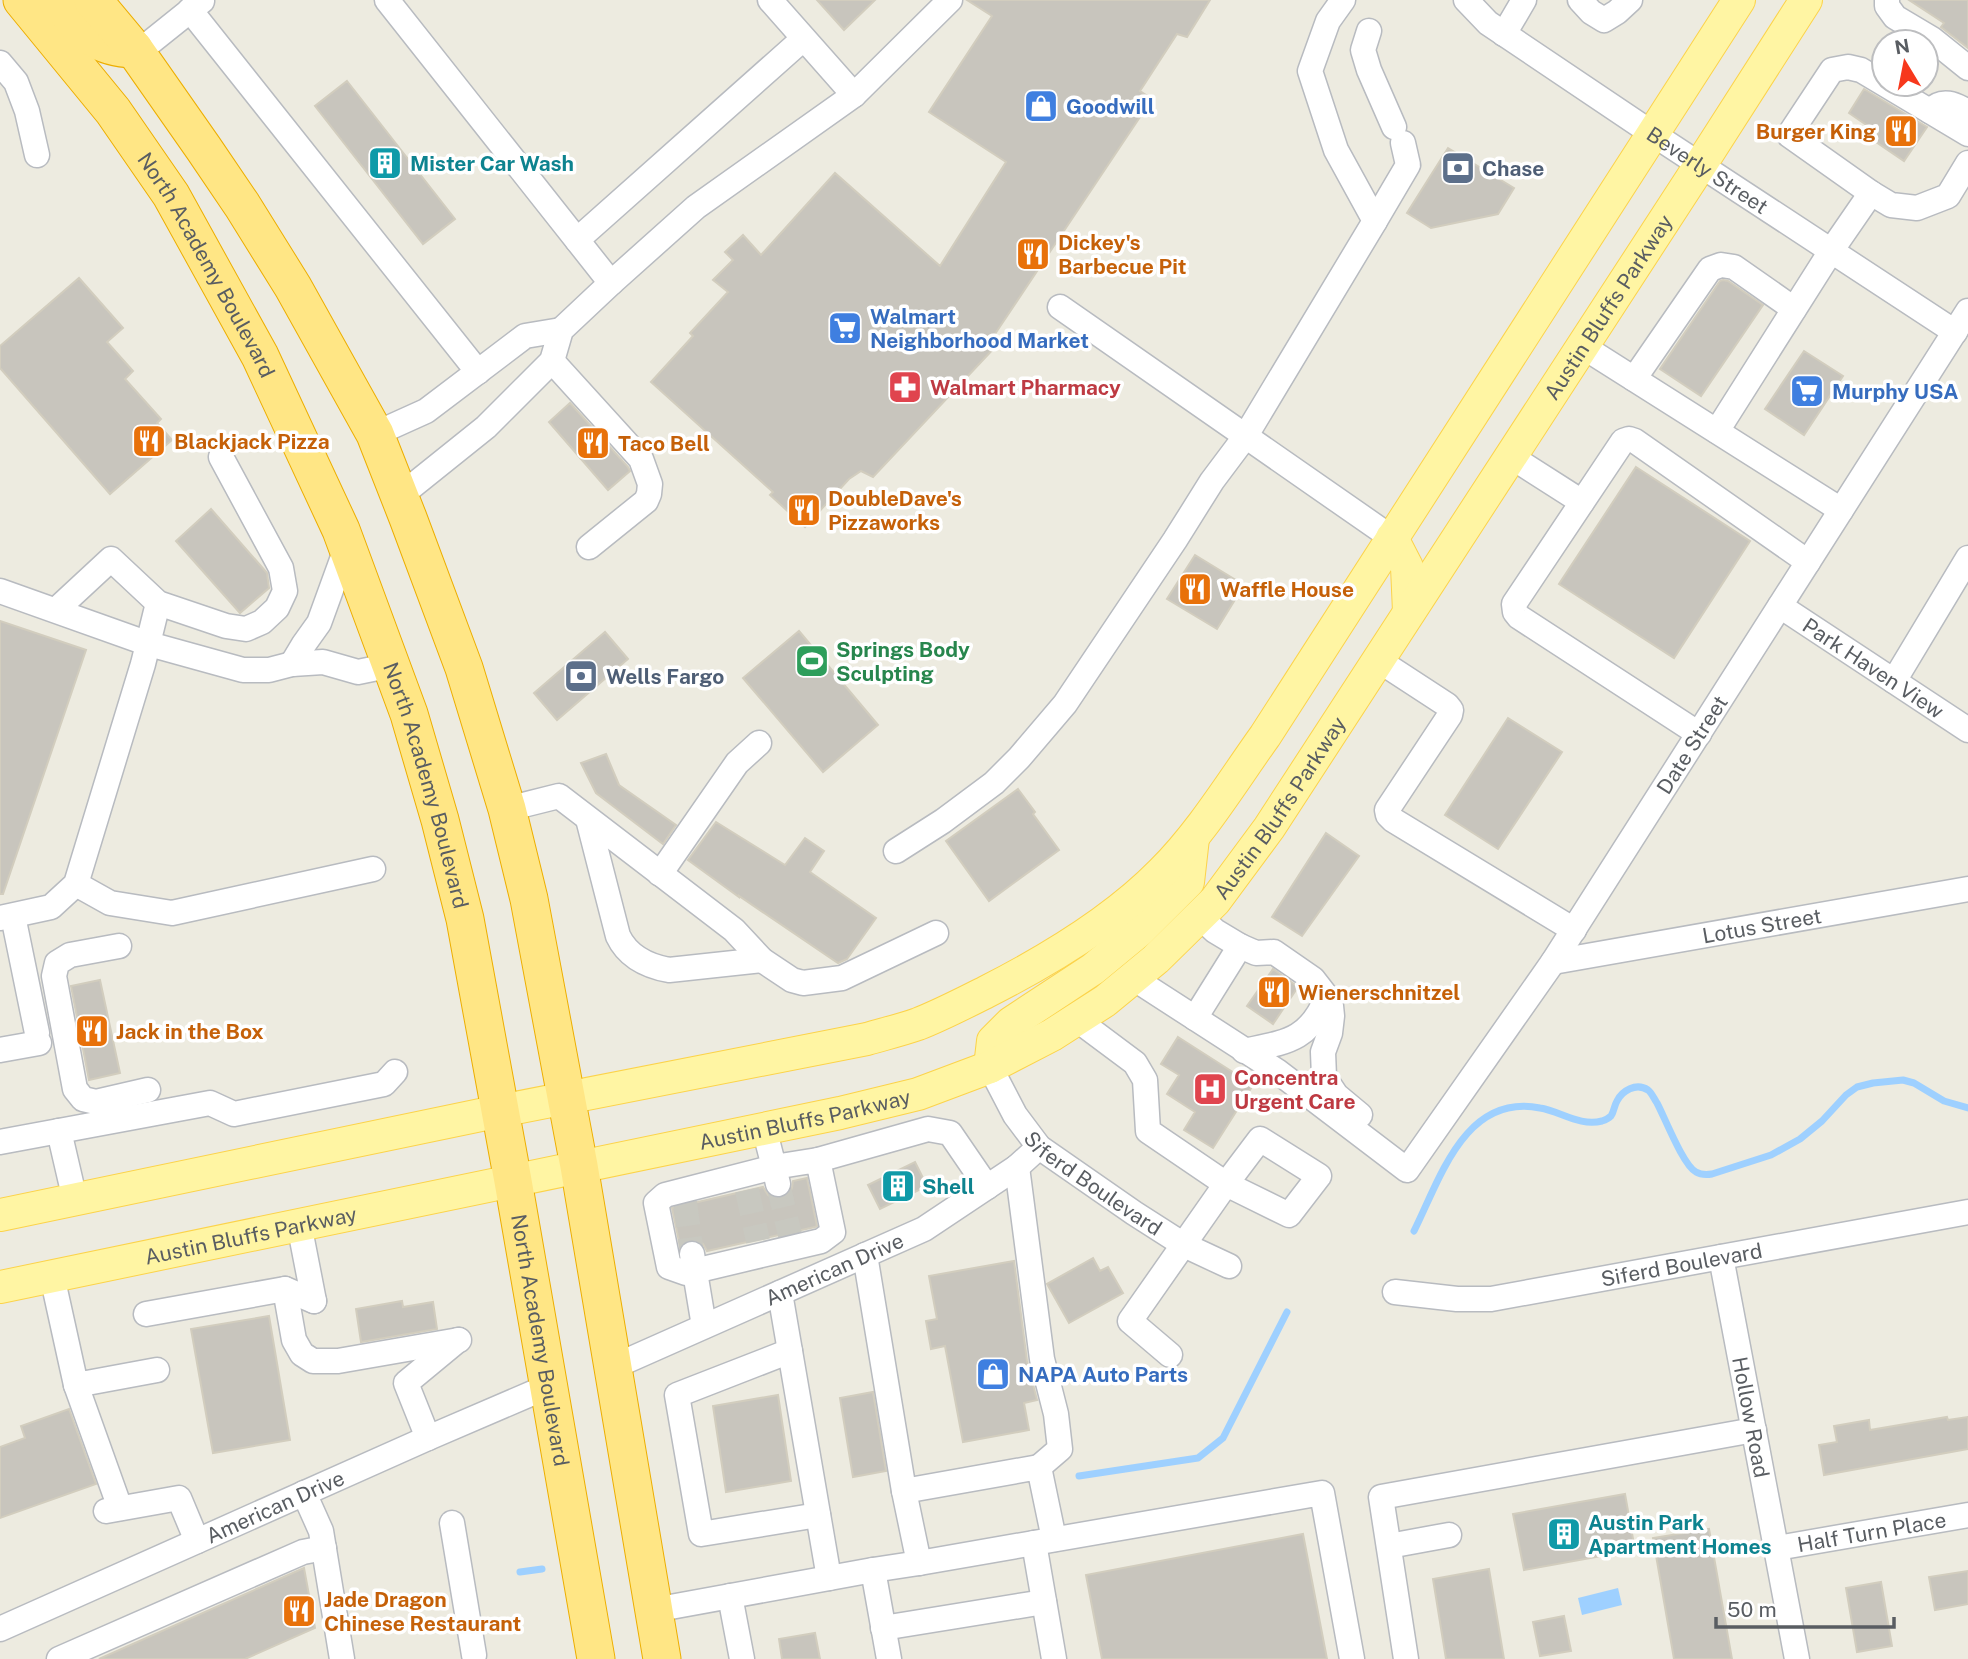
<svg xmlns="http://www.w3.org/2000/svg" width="1968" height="1659" font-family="'Public Sans',sans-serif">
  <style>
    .water { fill: #9ed0ff }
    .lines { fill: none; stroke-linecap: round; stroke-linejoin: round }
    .stream { stroke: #9ed0ff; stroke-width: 7 }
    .building { fill: #c8c5bd; stroke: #d2cdbe; stroke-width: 2 }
    .minor-tunnel { stroke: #c8c8c0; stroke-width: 24; stroke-dasharray: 24 12; stroke-linecap: butt }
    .minor-casing { stroke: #b8bbc0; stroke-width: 27 }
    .major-casing { stroke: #fcd34a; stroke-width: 34 }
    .highway-casing { stroke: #edae00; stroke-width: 39 }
    .minor { stroke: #fff; stroke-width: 24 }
    .major { stroke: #fff5a3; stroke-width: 32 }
    .highway { stroke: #ffe685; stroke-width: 37 }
    .labels { text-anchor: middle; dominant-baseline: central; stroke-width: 7; stroke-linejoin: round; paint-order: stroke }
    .shop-label { font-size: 21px; font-weight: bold; fill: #366cbe; stroke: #fff; text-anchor: start }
    .food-label { font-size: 21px; font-weight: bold; fill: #c56008; stroke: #fff; text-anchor: start }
    .culture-label { font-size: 21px; font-weight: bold; fill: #0d838f; stroke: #fff; text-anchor: start }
    .service-label { font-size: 21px; font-weight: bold; fill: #4e5e75; stroke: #fff; text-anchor: start }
    .street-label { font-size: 21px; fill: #595d62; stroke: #fff }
    .health-label { font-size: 21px; font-weight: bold; fill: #be3a42; stroke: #fff; text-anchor: start }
    .leisure-label { font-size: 21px; font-weight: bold; fill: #27864d; stroke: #fff; text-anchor: start }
  </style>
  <rect width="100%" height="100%" fill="#edebe0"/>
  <path class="water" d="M1618 1588 1622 1605 1582 1615 1578 1598Z"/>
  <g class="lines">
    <path class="stream" d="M1414 1231C1440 1179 1465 1093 1540 1108 1560 1111 1580 1127 1602 1121 1605 1120 1608 1119 1611 1116 1614 1112 1614 1106 1617 1101 1622 1091 1636 1082 1648 1090 1652 1093 1654 1099 1657 1103 1665 1118 1683 1165 1696 1172 1701 1175 1706 1175 1712 1174L1771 1155 1800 1139 1822 1121 1846 1095 1857 1087 1873 1083 1903 1080 1914 1083 1944 1101 1968 1108
      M1079 1476 1198 1458 1223 1438 1287 1312
      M520 1572 542 1569"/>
  </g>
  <path class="building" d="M817 0H875L844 30Z
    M967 0H1210L1187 37 1177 34 1140 91 1152 99 991 340 997 345 873 477 861 471 849 479 805 527 770 495 773 492 651 382 693 336 690 333 728 292 713 280 733 260 725 252 743 235 761 255 835 173 940 266 1006 162 929 112 992 16Z
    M1909 0H1968V48L1941 27 1944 23Z
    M347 81 455 219 423 244 315 106Z
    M1864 89 1927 127 1904 161 1873 140 1878 133 1849 113Z
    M1448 148 1514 188 1498 214 1431 228 1407 213Z
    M79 278 123 328 107 342 133 371 125 379 161 419 157 423 172 440 110 494 0 368V346Z
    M1723 280 1728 281 1763 305 1701 396 1660 369 1720 281Z
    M1804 351 1843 376 1804 435 1765 409Z
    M570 403 628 467 630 471 608 490 549 422Z
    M1636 467 1750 541 1674 658 1559 584Z
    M211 509 267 573 269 588 240 613 176 541Z
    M1195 555 1244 585 1217 629 1167 599Z
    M0 621 86 650 3 894H0Z
    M799 631 878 725 823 772 743 678Z
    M605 632 628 659 557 720 534 693Z
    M1508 718 1562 752 1498 849 1445 815Z
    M606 754 619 785 676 825 663 844 596 793 581 763Z
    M1018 789 1035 812 1033 814 1059 850 989 901 946 841Z
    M716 822 785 865 805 838 824 851 810 872 876 918 847 959 838 963 739 896V897L688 860Z
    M1326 833 1359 856 1302 936 1272 917Z
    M1273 969 1298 987 1273 1024 1247 1006Z
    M100 980 120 1073 89 1080 71 986Z
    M1178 1037 1253 1085 1213 1148 1184 1130 1195 1112 1167 1094 1179 1075 1161 1064Z
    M915 1162 927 1186 880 1209 868 1185Z
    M807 1178 817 1226 815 1227 707 1251 703 1244 697 1240H689L680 1246 672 1208 763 1187 768 1195 773 1198 781 1199 789 1194 792 1188 793 1181Z
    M1093 1258 1100 1271 1108 1267 1123 1293 1069 1323 1047 1284Z
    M1014 1261 1027 1361 1037 1400 1024 1403 1029 1430 963 1442 945 1346 931 1349 926 1321 937 1319 929 1276Z
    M402 1301 403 1307 433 1302 437 1329 361 1342 356 1309Z
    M269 1316 290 1440 213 1453 191 1329Z
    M873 1392 886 1471 853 1477 840 1398Z
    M778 1395 791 1481 726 1492 713 1406Z
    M69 1409 96 1484 0 1518V1447L25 1438 21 1426Z
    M1947 1417 1948 1420 1968 1417V1449L1824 1475 1819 1445 1837 1442 1834 1426 1869 1420 1870 1430Z
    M1625 1494 1635 1550 1524 1570 1513 1514Z
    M1709 1529 1732 1659H1674L1653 1538Z
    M1303 1534 1327 1659H1102L1086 1575Z
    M304 1568 315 1628 245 1659H99Z
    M1489 1569 1504 1659H1446L1433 1579Z
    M1968 1571V1604L1935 1610 1929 1577Z
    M1881 1582 1892 1646 1857 1652 1846 1588Z
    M1564 1616 1571 1651 1540 1656 1533 1622Z
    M815 1633 820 1659H782L779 1639Z"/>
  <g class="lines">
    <path class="minor-tunnel" d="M778 1184 790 1235
      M747 1190 758 1241
      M685 1202 692 1254"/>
    <g class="minor-casing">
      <g id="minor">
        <path d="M387 0 611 283"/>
        <path d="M770 0 854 95"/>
        <path id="s1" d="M1466 0 1488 23 1653 134 1955 332"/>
        <path d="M1580 0 1591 12 1604 20 1617 12 1630 0"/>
        <path d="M1887 0V6L1895 17 1932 39 1968 68"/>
        <path d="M190 10 478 372"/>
        <path d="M1369 31 1363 50 1369 70 1394 127"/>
        <path d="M1504 34 1524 0"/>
        <path d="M137 53 202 1"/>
        <path d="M0 63 16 82 27 111 37 155"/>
        <path d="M1930 111C1942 98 1955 104 1968 112"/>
        <path d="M1968 134 1861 70 1848 67 1832 70 1789 135 1871 193 1891 205 1917 208 1948 196 1968 163"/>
        <path d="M1375 221 1408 165 1403 143"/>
        <path d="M577 240 803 39"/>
        <path d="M1060 307 1392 538"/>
        <path d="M1582 346 1841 510"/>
        <path d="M552 361 641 459 650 484 649 494 646 501 589 547"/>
        <path d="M1634 379 1710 269 1721 265 1734 267 1794 309"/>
        <path d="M1717 431 1831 251 1871 193"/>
        <path d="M375 434 426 411 525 336 561 330"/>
        <path d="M1510 456 1582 502"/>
        <path d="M400 496 486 427 552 361 561 330 611 283 696 207 854 95 950 0"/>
        <path d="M0 591 149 644 243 670H269L292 664 323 662 358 672 392 665"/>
        <path id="s2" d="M1780 606 1968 730"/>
        <path d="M56 610 111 559 158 603 226 626 246 629 262 622 277 608 285 591 281 568 221 457"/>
        <path d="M1378 660 1447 705 1451 710 1450 715 1387 810 1388 815 1393 820 1574 930"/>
        <path d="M292 664 304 644 319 623 347 546"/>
        <path d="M1894 681 1968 558"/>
        <path d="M1699 734 1519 617 1515 612 1514 604 1623 441 1629 439 1635 441 1808 562"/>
        <path d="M507 809 559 796 734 930 762 960 792 980 803 983 842 978 936 933"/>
        <path d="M588 819 618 936C628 957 647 966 669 970L762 960"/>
        <path d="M896 851 943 821 994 783 1019 758 1065 704 1175 540 1212 481 1245 437 1375 221 1336 150 1310 71 1328 21 1343 0"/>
        <path d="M660 874 737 763 759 743"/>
        <path d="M76 884 110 903 172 913 373 869"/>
        <path d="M13 916 37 1033"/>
        <path d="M1199 916 1215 931 1240 946 1256 953 1274 952 1313 979 1327 997 1331 1006 1332 1016 1330 1033 1323 1052 1324 1077 1336 1095 1360 1115"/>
        <path d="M0 918 51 907 76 884 143 664 158 603"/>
        <path d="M119 946 70 955 57 963 54 976 75 1089 83 1099 96 1102 148 1090"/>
        <path id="s3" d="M1553 962 1968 889"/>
        <path id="s4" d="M1133 978 1277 1071 1407 1170 1553 962 1968 311"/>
        <path d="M1195 1018 1240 946"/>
        <path d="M1076 1019 1135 1063 1145 1080 1148 1131 1226 1184 1130 1321 1170 1355"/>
        <path d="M0 1050 39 1043"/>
        <path d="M1244 1051C1286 1042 1309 1041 1327 997"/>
        <path id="s5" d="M990 1067 1015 1115 1039 1147 1134 1213 1184 1245 1229 1266"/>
        <path d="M764 1128 774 1167 665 1195 656 1203 669 1267 686 1273 821 1241 833 1232 818 1160 774 1167 778 1184"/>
        <path d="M59 1131 75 1200"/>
        <path d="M1260 1139 1319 1176 1289 1215 1226 1184Z"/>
        <path d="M0 1142 210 1103 234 1114 384 1084 395 1072"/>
        <path d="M818 1160 928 1129 950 1133 987 1187"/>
        <path d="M1017 1167 1042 1359 1056 1414 1060 1449 1039 1467"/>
        <path d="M299 1224 314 1301"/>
        <path d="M692 1254 704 1326"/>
        <path d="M865 1255 904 1491 919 1563 873 1570"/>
        <path id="s6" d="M1721 1257 1797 1659"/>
        <path d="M52 1276 76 1385 157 1370"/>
        <path d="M285 1289 294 1340 302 1354 313 1361H338L459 1340"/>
        <path id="s7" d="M1395 1292 1457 1299H1491L1968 1212"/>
        <path d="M780 1293 829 1578"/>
        <path d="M146 1314 285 1289 314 1301"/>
        <path d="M790 1351 677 1395 701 1534 818 1515"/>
        <path id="s8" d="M613 1367 924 1229 1017 1167 1039 1147"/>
        <path d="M76 1385 120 1508"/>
        <path d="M428 1438 406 1383 458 1340"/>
        <path d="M904 1491 1039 1467 1054 1539"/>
        <path d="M304 1493 321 1531 342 1659"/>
        <path d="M106 1511 179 1498 197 1541"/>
        <path d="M452 1523 474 1655"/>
        <path d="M1034 1543 1054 1659"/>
        <path d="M1389 1546 1449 1535"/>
        <path id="s9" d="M1777 1548 1968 1515"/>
        <path d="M919 1563 1322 1493 1352 1659"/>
        <path d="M730 1596 742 1659"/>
        <path d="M654 1610 873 1570 889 1659"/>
        <path d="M883 1628 1044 1602"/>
        <path id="s10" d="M0 1629 428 1438 549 1386"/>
        <path d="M59 1659 303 1552 324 1548"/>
        <path d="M1406 1659 1381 1497 1754 1430"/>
      </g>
    </g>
    <g class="major-casing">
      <g id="major">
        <path d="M1392 538 1407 567 1409 612"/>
        <path d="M990 1067 993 1041 1011 1023 1093 969 1139 931 1188 882 1193 838"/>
        <path d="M0 1215 500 1111 867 1039C884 1034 901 1030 918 1024 941 1015 964 1003 986 992 1047 961 1113 922 1162 872 1202 832 1232 782 1265 736L1739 0"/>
        <path id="s11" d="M0 1287 840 1113 918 1094 990 1067 1052 1035 1105 1001 1156 959 1215 901 1269 828 1701 164 1806 0"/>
      </g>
    </g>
    <g class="highway-casing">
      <g id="highway">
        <path id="s12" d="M22 0 113 111 171 195 260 356 341 530 409 714 440 820 465 919 513 1181 596 1659"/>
        <path d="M57 0C82 29 93 48 134 49"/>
        <path d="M93 0 134 49 204 149 242 205 293 287 375 434 408 518 464 668 507 809 529 899 579 1166 662 1659"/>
      </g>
    </g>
    <use href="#minor" class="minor"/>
    <use href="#major" class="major"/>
    <use href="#highway" class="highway"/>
  </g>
  <defs>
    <g id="shop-square" transform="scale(1.75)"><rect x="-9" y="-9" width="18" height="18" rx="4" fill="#3f7fe0" stroke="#fff"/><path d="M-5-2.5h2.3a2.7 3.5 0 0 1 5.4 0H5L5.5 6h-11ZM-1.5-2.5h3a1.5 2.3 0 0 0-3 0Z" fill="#fff"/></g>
    <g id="restaurant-square" transform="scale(1.75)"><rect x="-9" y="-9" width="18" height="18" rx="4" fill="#e8710a" stroke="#fff"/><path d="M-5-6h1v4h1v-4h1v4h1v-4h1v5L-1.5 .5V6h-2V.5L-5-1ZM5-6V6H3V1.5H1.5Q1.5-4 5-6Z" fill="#fff"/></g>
    <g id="building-square" transform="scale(1.75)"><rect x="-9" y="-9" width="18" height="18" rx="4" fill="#0f9aa8" stroke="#fff"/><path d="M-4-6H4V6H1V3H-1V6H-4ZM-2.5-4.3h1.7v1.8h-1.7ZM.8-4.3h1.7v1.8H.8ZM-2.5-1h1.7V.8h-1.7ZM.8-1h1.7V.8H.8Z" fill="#fff"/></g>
    <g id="bank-square" transform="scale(1.75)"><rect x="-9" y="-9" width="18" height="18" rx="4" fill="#5c6f8a" stroke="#fff"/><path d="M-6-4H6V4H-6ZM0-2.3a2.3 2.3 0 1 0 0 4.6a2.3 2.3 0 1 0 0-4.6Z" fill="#fff"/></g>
    <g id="supermarket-square" transform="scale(1.75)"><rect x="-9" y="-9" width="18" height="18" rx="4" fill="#3f7fe0" stroke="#fff"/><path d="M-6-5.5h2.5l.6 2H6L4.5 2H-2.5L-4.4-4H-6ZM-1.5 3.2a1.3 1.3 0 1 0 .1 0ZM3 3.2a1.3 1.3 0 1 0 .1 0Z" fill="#fff"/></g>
    <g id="pharmacy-square" transform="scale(1.75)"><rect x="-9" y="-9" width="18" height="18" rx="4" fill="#e0444e" stroke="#fff"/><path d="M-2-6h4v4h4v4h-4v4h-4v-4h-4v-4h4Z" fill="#fff"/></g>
    <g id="stadium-square" transform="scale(1.75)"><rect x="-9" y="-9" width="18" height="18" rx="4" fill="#2e9e5b" stroke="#fff"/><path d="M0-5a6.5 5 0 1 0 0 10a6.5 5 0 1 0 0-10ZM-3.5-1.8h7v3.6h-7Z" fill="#fff"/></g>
    <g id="hospital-square" transform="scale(1.75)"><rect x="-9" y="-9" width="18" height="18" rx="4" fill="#e0444e" stroke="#fff"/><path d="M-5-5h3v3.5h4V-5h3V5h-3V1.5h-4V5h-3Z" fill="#fff"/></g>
  </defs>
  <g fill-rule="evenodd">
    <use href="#shop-square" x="1041" y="106"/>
    <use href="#restaurant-square" x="1901" y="131"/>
    <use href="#building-square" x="385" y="163"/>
    <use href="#bank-square" x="1458" y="168"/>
    <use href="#restaurant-square" x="1033" y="254"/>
    <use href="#supermarket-square" x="845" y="328"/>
    <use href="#pharmacy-square" x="905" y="387"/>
    <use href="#supermarket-square" x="1807" y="391"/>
    <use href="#restaurant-square" x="149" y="441"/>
    <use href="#restaurant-square" x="593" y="443"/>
    <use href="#restaurant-square" x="804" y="510"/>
    <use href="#restaurant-square" x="1195" y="589"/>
    <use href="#stadium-square" x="812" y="661"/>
    <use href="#bank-square" x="581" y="676"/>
    <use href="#restaurant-square" x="1274" y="992"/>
    <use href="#restaurant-square" x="92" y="1031"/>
    <use href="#hospital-square" x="1210" y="1089"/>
    <use href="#building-square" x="898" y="1186"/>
    <use href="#shop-square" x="993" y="1374"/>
    <use href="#building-square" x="1564" y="1534"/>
    <use href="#restaurant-square" x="299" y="1611"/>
  </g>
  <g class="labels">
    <g class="shop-label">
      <text x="1066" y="106">Goodwill</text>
      <text x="870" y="316">Walmart<tspan x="870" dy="24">Neighborhood Market</tspan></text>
      <text x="1832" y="391">Murphy USA</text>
      <text x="1018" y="1374">NAPA Auto Parts</text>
    </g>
    <g class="food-label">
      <text x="1876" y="131" text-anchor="end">Burger King</text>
      <text x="1058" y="242">Dickey's<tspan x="1058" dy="24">Barbecue Pit</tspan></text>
      <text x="174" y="441">Blackjack Pizza</text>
      <text x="618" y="443">Taco Bell</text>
      <text x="828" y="498">DoubleDave's<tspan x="828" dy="24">Pizzaworks</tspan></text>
      <text x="1220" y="589">Waffle House</text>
      <text x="1298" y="992">Wienerschnitzel</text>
      <text x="116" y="1031">Jack in the Box</text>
      <text x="324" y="1599">Jade Dragon<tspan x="324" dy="24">Chinese Restaurant</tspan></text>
    </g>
    <g class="culture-label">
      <text x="410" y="163">Mister Car Wash</text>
      <text x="922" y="1186">Shell</text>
      <text x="1588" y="1522">Austin Park<tspan x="1588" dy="24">Apartment Homes</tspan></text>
    </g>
    <g class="service-label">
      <text x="1482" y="168">Chase</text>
      <text x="606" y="676">Wells Fargo</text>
    </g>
    <g class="street-label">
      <text stroke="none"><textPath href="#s1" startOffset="296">Beverly Street</textPath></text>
      <text stroke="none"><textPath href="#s12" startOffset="324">North Academy Boulevard</textPath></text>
      <text stroke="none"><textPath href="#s11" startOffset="2009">Austin Bluffs Parkway</textPath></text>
      <text stroke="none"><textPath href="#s2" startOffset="112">Park Haven View</textPath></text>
      <text stroke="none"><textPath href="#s4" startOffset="847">Date Street</textPath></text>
      <text stroke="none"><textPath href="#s12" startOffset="891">North Academy Boulevard</textPath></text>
      <text stroke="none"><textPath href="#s11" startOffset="1410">Austin Bluffs Parkway</textPath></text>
      <text stroke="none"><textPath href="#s3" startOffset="212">Lotus Street</textPath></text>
      <text stroke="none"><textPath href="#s11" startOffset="822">Austin Bluffs Parkway</textPath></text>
      <text stroke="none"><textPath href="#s5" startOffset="159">Siferd Boulevard</textPath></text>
      <text stroke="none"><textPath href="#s11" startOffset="256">Austin Bluffs Parkway</textPath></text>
      <text stroke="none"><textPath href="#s7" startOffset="290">Siferd Boulevard</textPath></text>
      <text stroke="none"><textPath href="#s8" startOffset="242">American Drive</textPath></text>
      <text stroke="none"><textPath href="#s12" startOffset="1458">North Academy Boulevard</textPath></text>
      <text stroke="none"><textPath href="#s6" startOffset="163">Hollow Road</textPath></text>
      <text stroke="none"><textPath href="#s10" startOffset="301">American Drive</textPath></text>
      <text stroke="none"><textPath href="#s9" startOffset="96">Half Turn Place</textPath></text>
    </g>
    <g class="health-label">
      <text x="930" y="387">Walmart Pharmacy</text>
      <text x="1234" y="1077">Concentra<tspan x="1234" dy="24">Urgent Care</tspan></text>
    </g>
    <g class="leisure-label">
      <text x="836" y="649">Springs Body<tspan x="836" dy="24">Sculpting</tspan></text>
    </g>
  </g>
  <g transform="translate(1905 63) rotate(350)"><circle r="33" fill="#ffffff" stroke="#bdbec0" stroke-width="2"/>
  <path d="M0-5L12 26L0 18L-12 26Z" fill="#f7381c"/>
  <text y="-10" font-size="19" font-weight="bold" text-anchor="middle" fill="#595d62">N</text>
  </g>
  <path d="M1716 1617v10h178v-10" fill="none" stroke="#595d62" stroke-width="3.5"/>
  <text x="1727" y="1617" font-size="21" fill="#595d62" stroke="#ffffff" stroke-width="5" paint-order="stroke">50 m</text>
</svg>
